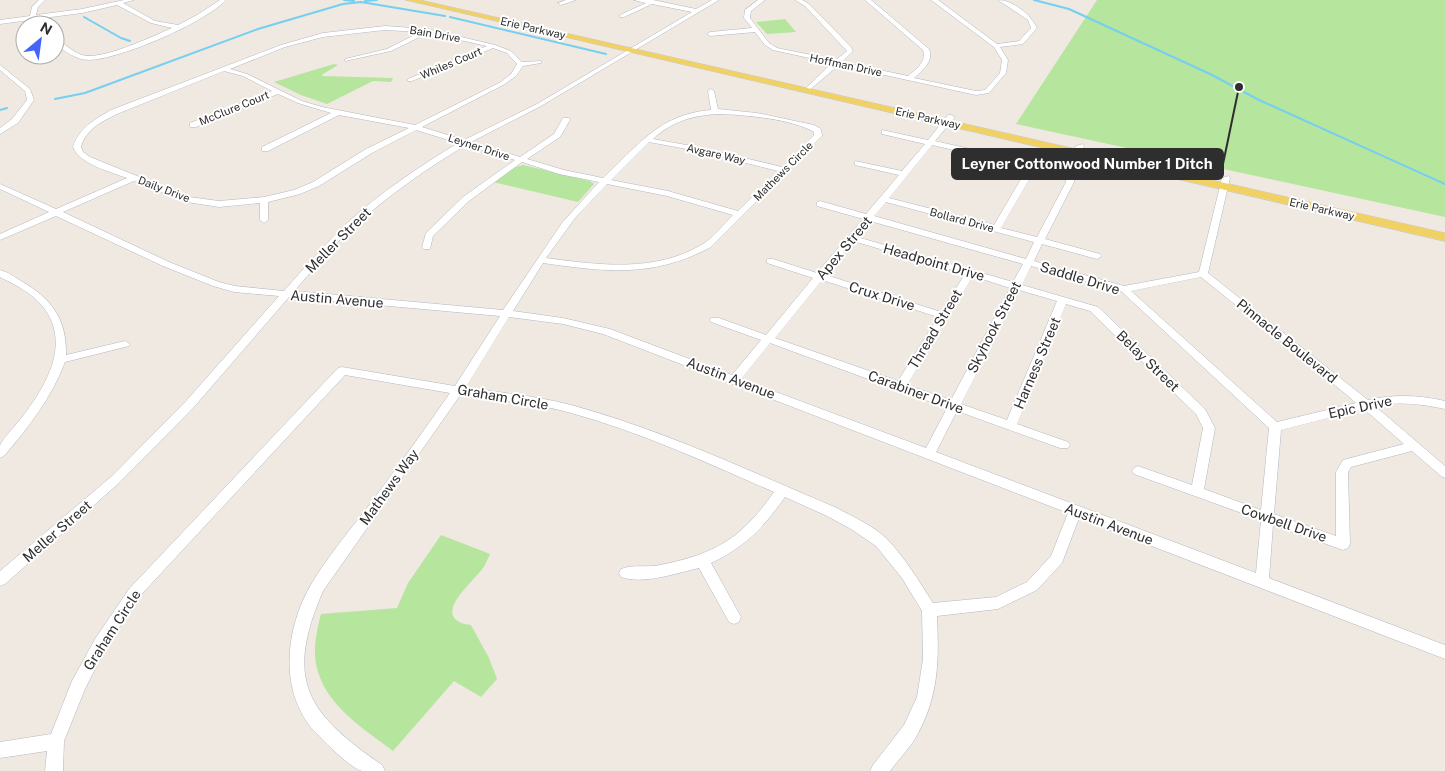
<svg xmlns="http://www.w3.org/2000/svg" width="1445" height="771" font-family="'Public Sans',sans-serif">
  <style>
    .green { fill: #b6e59e }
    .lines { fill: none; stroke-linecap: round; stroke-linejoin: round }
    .stream { stroke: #75cff0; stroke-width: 2 }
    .minor-casing { stroke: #b4b7c1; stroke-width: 1 }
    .major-casing { stroke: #c9c9c9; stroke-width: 1 }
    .minor { fill: #fff; fill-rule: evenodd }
    .major { fill: #f2d163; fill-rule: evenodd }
    .labels { text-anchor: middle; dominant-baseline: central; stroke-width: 4; stroke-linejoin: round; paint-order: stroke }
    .far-street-label { font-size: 11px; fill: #2e2e2e; stroke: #fff }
    .street-label { font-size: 14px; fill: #2e2e2e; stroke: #fff }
    .leader { fill: none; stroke: #2e2e2e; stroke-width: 2 }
    .callout-dot { fill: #2e2e2e; stroke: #fff; stroke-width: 2 }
    .callout { fill: #2e2e2e; stroke: #2e2e2e; stroke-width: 2 }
    .callout-label { font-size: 15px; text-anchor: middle; font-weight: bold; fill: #fff }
  </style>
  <rect width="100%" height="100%" fill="#efe9e1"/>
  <path class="green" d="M1097 0H1445V217L1016 124Z
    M785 19 796 32 767 34 756 22Z
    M334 64 338 65 323 74 322 76 393 78 391 82 373 81 327 104 301 95 274 82Z
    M523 165 590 181 594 184 578 202 493 182 516 167Z
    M441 535 490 554C488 558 486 564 483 568 473 582 427 619 471 625L489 658 497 679 481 697 454 681 393 751C363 728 324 705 316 664 313 648 317 630 321 614L397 608 408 583Z"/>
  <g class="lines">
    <path class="stream" d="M344 0 354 1
      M1034 0 1069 9 1210 74 1259 100 1445 184
      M365 1 377 0
      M84 17 121 38 130 41
      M450 17 606 54
      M55 99 85 93 258 29 343 4 361 2 445 16
      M0 110 7 108"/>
    <g class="minor-casing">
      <path id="minor" d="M39 0H45L38 7 36 15 82 9 124 0H134L123 3 155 21 178 25 197 15 220 0H226C204 23 121 59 89 60 76 60 65 51 55 44V39C65 43 72 52 82 55 102 61 153 36 172 28L151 23 117 5 82 13 36 19 35 23 32 25 29 23 30 20 0 24V20L30 16 32 7Z
        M566 0H576L561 5 558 3Z
        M634 0H653L696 9 712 0H719L541 106 471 142 520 157 554 134 563 118H569L570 120 560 137 527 159 564 170 603 178C639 145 659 114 711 110L708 91 711 89 714 91 718 109 757 113 814 125 821 129 822 136 711 247C653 278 606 272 543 263L513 311 563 318 610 329 732 375 761 340 711 322 710 320 711 318H719L766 335 813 278 767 263V259H773L817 273 863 219 817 206V202L820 201 866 214 899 175 855 165V161L902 171 925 144 882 134V130L928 140 948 115H951L955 117 935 141 1066 171V167L1076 146 1083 144 1084 146 1074 167V182L1045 239 1100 254 1102 256 1097 259 1042 244 1034 261 1124 286 1199 272 1222 178 1229 176 1230 178 1208 273 1368 400C1394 394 1419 395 1445 401V409C1422 404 1398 401 1375 406L1445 466V478L1441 476 1412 451 1351 467 1348 472 1350 544 1348 548 1343 550 1273 525 1269 578 1445 645V659L1079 518 1062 563 1037 590 998 609 937 616C939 660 939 697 916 737 909 749 898 760 890 771H870L873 765 904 725 917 697 923 659 922 611 902 578 876 546 851 529 827 516 785 497C763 528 745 547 711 563L741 617 739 622 734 624 729 622 699 568C677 573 643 585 621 577L619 573 621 569C633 564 647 568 660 565 715 554 741 539 774 492 707 463 641 432 571 413 536 403 496 400 461 394L323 591C284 681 307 713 382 765L385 771C378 771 368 771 362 771 349 767 325 742 315 732 278 691 285 628 312 583 329 554 353 527 373 500 399 465 425 429 450 393L345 375 139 597 105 649 85 689 64 741 63 771H45L47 751 0 758V742L51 734 72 681 95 639 129 589 338 368 342 367 455 386 500 316 289 297 194 407 120 482 5 584 0 586V571L112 476 186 401 279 296 234 292 213 286 163 266 56 216 0 240V234L49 212 0 189V184L56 209 127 178C111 172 79 164 73 147 79 128 95 119 111 110L281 45 323 33 385 26 427 29 495 45 511 51 522 62 541 61V63L523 66 516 76 505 84 422 127 464 140 537 104 692 12 652 4 624 17H620V15L646 3ZM385 30 420 32 387 49 345 59V61L391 51 428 33 487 46 408 79V81H412L493 48 507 53 517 64 511 74 501 82 415 125 322 107 302 101 247 74 230 69 285 47 323 37ZM224 71 243 76 272 91 190 123V127H196L278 94 298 103 331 113 262 147V151H268L339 115 409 128 366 149 313 182 294 190 264 197 219 201 189 197 90 157 83 152 81 147C86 129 101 122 117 114ZM720 114C746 115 792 119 814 132V135L782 167 703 148 653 139C672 121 694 115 720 114ZM416 130 458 143C420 166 380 193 347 223 325 244 304 268 284 291L235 286 219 282 169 262 63 212 134 181 187 202 219 207 260 203V220L264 223 268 220V202L300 194 319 186 372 153ZM649 142 703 152 778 171 738 211 668 191 611 180ZM466 145 515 160 463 197 426 233 422 247 424 249H430L433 236 469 201 522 162 559 174 599 182 562 223 503 310 294 291C313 270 332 246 354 226 388 196 426 169 466 145ZM932 145 1028 167 994 225 889 198ZM1035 169 1066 176V182L1037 237 1001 228ZM607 184 667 196 733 215C724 224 714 237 703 244 655 273 599 265 546 258L575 218ZM886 202 1034 242 1026 259 874 216ZM870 221 1023 264 1013 282 857 237ZM853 241 965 274 941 312 826 275ZM1031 266 1121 291 1269 428 1261 510 1204 489 1215 428 1205 409 1098 307 1022 285ZM973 276 1010 288 951 400 907 385ZM1201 277 1347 395 1356 403 1277 422 1131 291ZM822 280 938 317 898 381 775 338ZM1019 290 1057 301 1007 420 961 404ZM1066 304 1090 311 1196 414 1203 428 1192 485 1138 466 1134 468 1132 471 1134 474 1261 520 1256 573 936 452 957 411 1060 448H1068L1070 445 1068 442 1017 424ZM509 317 563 324 603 334 1068 513 1051 556 1027 582 996 597 933 603C919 581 905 558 887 539 874 526 853 517 837 508 749 471 663 430 571 405 537 396 500 393 466 387ZM770 343 947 408 926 448 741 379ZM1364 409 1404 444 1343 460 1336 472V536L1274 514 1281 430Z
        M758 0H765L751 11 750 18 769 43 777 48 836 60 847 51 805 6 795 0H802L809 4 851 47 853 51 842 62 908 76C916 69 927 62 923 50L865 0H871L929 49C934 61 923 70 914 78L976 91 985 90 1000 73 1002 60 994 47 931 0H938L997 44 1019 41 1031 28 1028 20 998 0C1013 0 1031 15 1037 28L1023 44 1000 47 1008 60 1006 73 989 93 976 95 839 65 807 92 805 91V89L832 63 773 50 765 45 755 32 710 36 707 34 710 32 752 28 744 18 745 10Z
        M0 65 30 89 34 100 18 123 0 134V128L12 119 27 100 25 91 0 70Z
        M0 270C8 272 15 277 21 281 51 298 67 319 66 355L125 341 130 344 129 346 65 362C52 397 28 428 4 456L0 458C0 454 0 449 0 446 2 439 18 423 23 416 46 386 71 344 44 308 33 293 15 285 0 277Z"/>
    </g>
    <g class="major-casing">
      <path id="major" d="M406 0H420L1445 233V241Z"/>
    </g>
    <use href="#minor" class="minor"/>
    <use href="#major" class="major"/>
  </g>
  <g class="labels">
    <g class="far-street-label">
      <text transform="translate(533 28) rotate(13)">Erie Parkway</text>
      <text transform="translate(435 34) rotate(10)">Bain Drive</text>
      <text transform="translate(451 63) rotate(-23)">Whiles Court</text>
      <text transform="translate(846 65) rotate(12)">Hoffman Drive</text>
      <text transform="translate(234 108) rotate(-22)">McClure Court</text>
      <text transform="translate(928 118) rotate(13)">Erie Parkway</text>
      <text transform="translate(479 147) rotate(18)">Leyner Drive</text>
      <text transform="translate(716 154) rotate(13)">Avgare Way</text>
      <text transform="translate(783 171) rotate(-45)">Mathews Circle</text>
      <text transform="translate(164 189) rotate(21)">Daily Drive</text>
      <text transform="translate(1322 209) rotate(13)">Erie Parkway</text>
      <text transform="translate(962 220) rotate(15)">Bollard Drive</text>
    </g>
    <g class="street-label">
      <text transform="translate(338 240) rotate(-45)">Meller Street</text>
      <text transform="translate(844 248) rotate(-50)">Apex Street</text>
      <text transform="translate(934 262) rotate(16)">Headpoint Drive</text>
      <text transform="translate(1080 278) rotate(17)">Saddle Drive</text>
      <text transform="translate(882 296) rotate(17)">Crux Drive</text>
      <text transform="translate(337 299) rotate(5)">Austin Avenue</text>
      <text transform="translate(994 327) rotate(-63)">Skyhook Street</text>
      <text transform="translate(935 329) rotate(-59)">Thread Street</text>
      <text transform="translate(1287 341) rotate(39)">Pinnacle Boulevard</text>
      <text transform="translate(1148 361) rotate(44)">Belay Street</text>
      <text transform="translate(1037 363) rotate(-67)">Harness Street</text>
      <text transform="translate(731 378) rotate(21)">Austin Avenue</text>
      <text transform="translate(916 392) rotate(20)">Carabiner Drive</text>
      <text transform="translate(503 397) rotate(10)">Graham Circle</text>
      <text transform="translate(1360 407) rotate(-12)">Epic Drive</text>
      <text transform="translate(389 487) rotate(-54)">Mathews Way</text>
      <text transform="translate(1284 523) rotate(19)">Cowbell Drive</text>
      <text transform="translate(1109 524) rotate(21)">Austin Avenue</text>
      <text transform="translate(57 531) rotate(-41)">Meller Street</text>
      <text transform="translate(112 630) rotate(-57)">Graham Circle</text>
    </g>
  </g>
  <path class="leader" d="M1239 87L1223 164"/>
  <circle class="callout-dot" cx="1239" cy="87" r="5"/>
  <rect class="callout" x="952" y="149" width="271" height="30" rx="5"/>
  <g class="callout-label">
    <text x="1087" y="169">Leyner Cottonwood Number 1 Ditch</text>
  </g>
  <g transform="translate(40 40) rotate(29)"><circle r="24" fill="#ffffff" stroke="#ababab"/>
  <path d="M0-4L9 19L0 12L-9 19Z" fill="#4264fb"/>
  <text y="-8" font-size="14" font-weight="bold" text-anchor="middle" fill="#2e2e2e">N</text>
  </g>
</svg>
